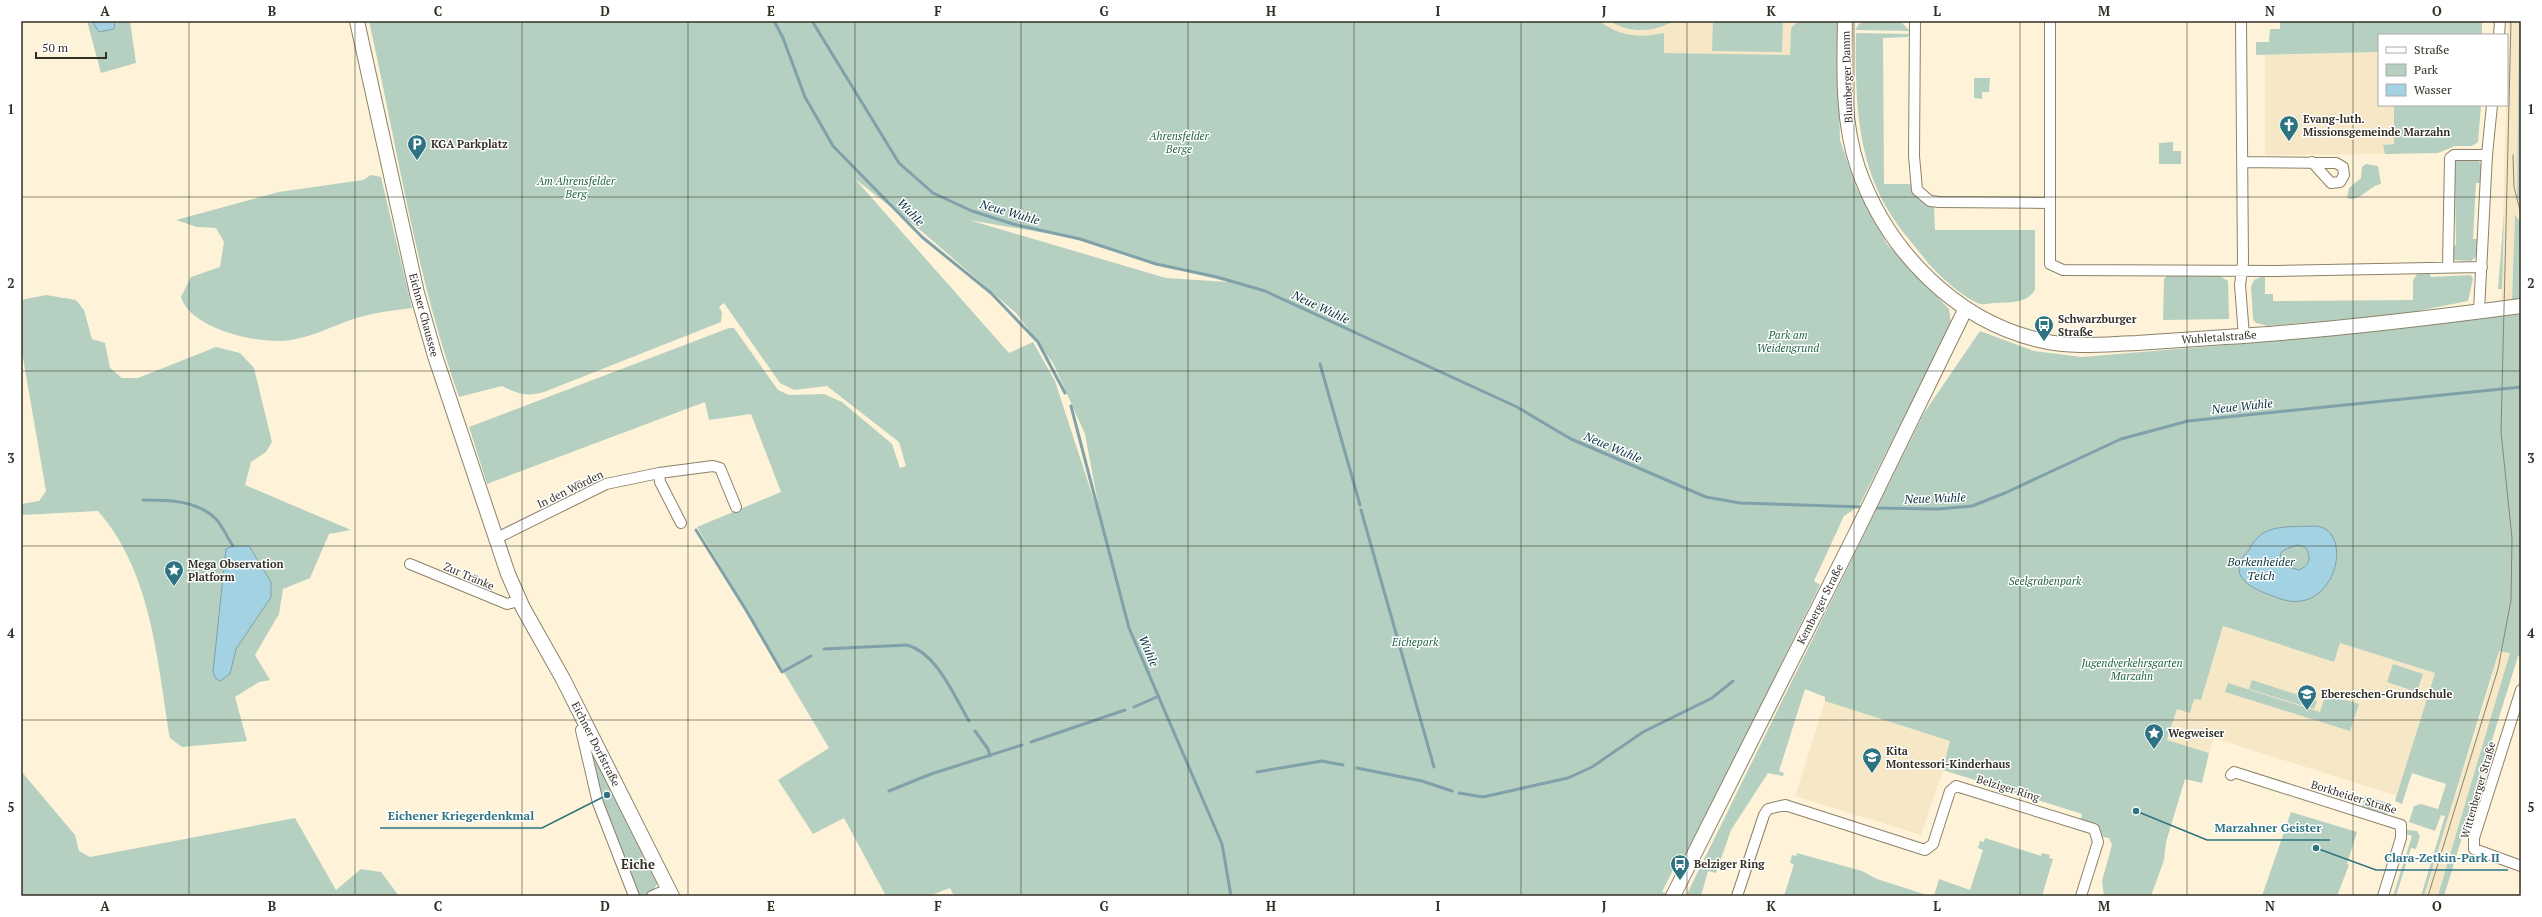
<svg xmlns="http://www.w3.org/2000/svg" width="2542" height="917" font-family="'PT Serif',serif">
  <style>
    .built { fill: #f6e8c7 }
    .green { fill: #b5d0c1; fill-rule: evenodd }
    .water { fill: #a3d2e3; stroke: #81a1aa; fill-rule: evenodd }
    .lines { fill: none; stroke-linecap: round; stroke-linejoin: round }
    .stream { stroke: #81a1aa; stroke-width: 3 }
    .street-casing { stroke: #8c8269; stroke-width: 12 }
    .secondary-casing { stroke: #8c8269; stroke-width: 16 }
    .street { stroke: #fff; stroke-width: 10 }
    .secondary { stroke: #fff; stroke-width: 14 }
    .tram { stroke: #8b8472; stroke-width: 1 }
    .grid { fill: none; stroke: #332f25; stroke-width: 1; stroke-opacity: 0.55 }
    .labels { text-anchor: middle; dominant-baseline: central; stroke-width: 3; stroke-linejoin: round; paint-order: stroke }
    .street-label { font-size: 11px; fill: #332f25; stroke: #fff }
    .poi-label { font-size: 11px; font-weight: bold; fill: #332f25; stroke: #fff; text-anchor: start }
    .park-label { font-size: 11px; font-style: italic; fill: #1f6345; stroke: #fff }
    .water-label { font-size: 12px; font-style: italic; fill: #03303c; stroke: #fff }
    .quarter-label { font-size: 13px; font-weight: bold; fill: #332f25; stroke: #fff }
    .leader { fill: none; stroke: #2d7381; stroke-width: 1.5 }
    .callout-dot { fill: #2d7381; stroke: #fff; stroke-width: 1.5 }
    .callout-label { font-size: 12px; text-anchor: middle; font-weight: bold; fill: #2d7381; stroke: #fff; stroke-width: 3; stroke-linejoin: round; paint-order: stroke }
    .neatline { fill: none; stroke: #332f25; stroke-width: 1.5 }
    .grid-label { font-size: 13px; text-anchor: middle; font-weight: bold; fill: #332f25 }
  </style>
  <rect width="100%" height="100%" fill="#fef3d8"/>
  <path class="built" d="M1600 21H1798L1791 28 1790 55 1664 53V33L1648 37 1627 35 1608 28Z
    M2508 21H2519L2517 197 2521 206V223L2515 216 2512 300 2501 301Z
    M2379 52V105H2394V144L2383 145 2385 154 2265 155V55Z
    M2521 587 2510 658 2456 835 2437 896H2424L2490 685 2503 632Z
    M2222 626 2334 662 2340 643 2435 673 2397 796 2214 738 2209 753 2167 741 2177 709 2194 699 2201 700Z
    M1825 701 1950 741 1947 759 1921 835 1795 796Z"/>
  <path class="green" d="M87 21H92L99 32 114 29 115 21H130L136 63 101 73Z
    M369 21H1600C1619 37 1641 38 1664 33V53L1790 55 1791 28 1798 21 1837 22 1840 140 1856 187 1887 244 1949 309 1951 324 1859 506 1844 516 1814 581 1820 585 1686 856 1681 854 1662 892 1667 893 1666 896H954L950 888 929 896H886L844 818 813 834 778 780 829 748 697 527 781 492 751 414 709 420 705 402 487 484 469 427 729 328H734L778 390 789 395 824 394 842 402 892 444 900 468 906 466 899 442 827 386 794 390 780 383 724 303 719 307 722 312 721 322 544 392C528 397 517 394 502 386L459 397C416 276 397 146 369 21ZM855 179 919 229 1016 313 1053 363 1085 434 1102 525 1055 381 1033 342 1009 353ZM969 220 1080 239 1156 264 1228 282 1166 278Z
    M1610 21H1674C1654 32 1630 34 1610 21Z
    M1713 21H1783L1782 52 1712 51Z
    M1865 21H1900L1910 31 1855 30 1859 24Z
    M2280 21H2482V35H2379V52L2256 55V42H2269L2270 29H2280Z
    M2519 21H2521V206L2517 197Z
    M1856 33 1910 34 1907 37 1883 38 1884 184H1911L1917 197 1934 206 1935 230H2035V290C2026 304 2009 302 1994 303 1990 303 1985 305 1981 304 1967 301 1938 275 1929 264 1914 245 1899 229 1888 210 1856 157 1855 93 1856 33Z
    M1974 78H1990L1989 92H1982V99L1974 98Z
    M2394 105H2481L2478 142 2472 146H2455L2438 153 2385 154 2383 145 2394 144Z
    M2173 142V151H2181V164H2159V143Z
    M2455 159 2478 160 2482 166V183H2476L2473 239H2479L2477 256 2471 261 2454 260 2450 246 2456 245 2455 182H2450V166Z
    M2366 164 2378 166 2381 184C2369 186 2362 200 2349 199L2347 197 2349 188 2361 178 2362 167Z
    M371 175 381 177 412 308C396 310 379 312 364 316 339 322 317 336 291 340 261 345 191 330 181 297L191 277 220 267 224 242 216 228 197 227 176 220 279 192 363 180Z
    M2504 213 2502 289H2498Z
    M2515 215 2521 223V298L2512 300Z
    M2418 273H2430L2431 277 2471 275 2473 279 2468 301 2402 314 2268 326 2256 323 2253 319 2251 287 2254 280 2265 275V294H2273V301L2413 300V280Z
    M2218 275 2228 281 2229 319 2163 320 2164 279 2167 276Z
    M46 295 76 300 84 310 92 339 105 343 110 368 122 378H138L216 347 240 353 254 368 272 442 266 452 251 462 245 485 351 530 329 534 310 578 283 589 279 614 255 655 270 680 259 682 235 697 247 741 182 747 170 738C157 660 152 573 98 511L21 515V504L39 501 46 491 21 346V300ZM249 546 271 582V597L236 649 230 674Z
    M2521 314V656H2518L2444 896 2438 895 2510 653 2499 651 2424 896H2421L2445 816 2441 815 2435 831 2409 822 2414 806 2421 804 2438 809 2446 784 2412 773 2402 804 2395 801 2435 673 2340 643 2334 662 2223 626 2201 700 2194 699 2190 713 2177 709 2167 740 2209 753 2202 783 2185 779 2166 842 2164 860 2151 896H2104L2102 881 2112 845 2109 838 2103 837 2098 827 2081 819 2082 814 1943 770 1950 741 1825 701V697L1805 689 1779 771 1784 773 1783 776 1768 773 1731 830 1716 873 1708 871 1701 896H1686L1924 413 1980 331 2034 351 2082 357 2309 338Z
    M2393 664 2423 674 2417 692 2387 682Z
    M2252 680 2317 701 2314 709 2249 689Z
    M2228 683 2320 712 2326 694 2359 704 2350 731 2225 692Z
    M588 738 658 881C655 891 648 896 638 896L600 793Z
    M21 771 75 835 79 851 90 857 295 818 336 890 361 869 381 872 399 896H21Z
    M2365 796 2391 804 2387 815 2362 807Z
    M2291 812 2357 832 2347 864 2349 865 2337 896H2262Z
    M2407 830 2417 831 2420 836 2416 849 2411 848 2396 896H2393L2412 836 2406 834Z
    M1985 838 2041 856 2042 853 2050 855 2049 858 2053 859 2042 896H1934L1939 879 1970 890 1983 850 1978 848 1980 841 1984 842Z
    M1797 853 1862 871 1877 879 1930 896H1784L1794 864 1790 863 1792 855 1796 856Z"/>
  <path class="water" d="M92 21H115L114 29 99 32Z
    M2316 526C2356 530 2335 620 2278 598 2263 592 2233 584 2240 562 2242 557 2246 554 2249 550 2253 542 2257 537 2265 532 2279 525 2300 527 2316 526ZM2297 545 2305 547C2312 557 2310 565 2299 570L2285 566 2280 554 2284 550Z
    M233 546H249L271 582V597L236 649 230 674 220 681 216 679 213 672 226 549Z"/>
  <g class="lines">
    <path class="stream" d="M774 21 783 38 805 97 833 146 922 237 991 293 1038 342 1065 393
      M812 21 899 163 933 193 972 211 1013 224 1080 239 1156 264 1217 277 1265 291 1517 407 1571 439 1706 497 1740 503 1864 507
      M1320 364 1360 505
      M1071 406 1129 628 1222 844 1231 896
      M143 500C168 500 197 500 216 519 223 527 227 537 233 546
      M1874 508 1938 509 1972 506 2005 493 2121 439 2188 421 2521 387
      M1361 510 1434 767
      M696 530 746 610 782 672 811 656
      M824 649 907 645C937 653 954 696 969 721
      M1134 707 1159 696
      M975 731 988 749 990 756
      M1031 742 1125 710
      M1357 768 1422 781 1452 791
      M1257 772 1322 761 1343 765
      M889 791 931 774 1022 745
      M1459 793 1483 797 1568 778 1592 767 1643 732 1712 698 1733 681"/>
    <g class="street-casing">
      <path id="street" d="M1915 21 1914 156 1917 190 1930 201 1939 202 2049 203
        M2050 21V264L2063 270 2277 271 2482 267
        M2241 21 2243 262 2240 285 2244 336
        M2499 35 2500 21
        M2243 162 2336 163 2343 167 2344 175 2340 182 2331 183 2312 162
        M2448 266 2450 158 2454 155H2487
        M2479 311 2487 155 2492 105
        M659 473 660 482 681 523
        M497 538 606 484 659 473 713 466 720 468 736 507
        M410 564 507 604 519 601
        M2521 690 2474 838V849L2521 866
        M581 730 598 803 634 896
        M2231 775 2234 772 2401 825V838L2383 896
        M652 896 668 889
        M1737 896 1764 815 1768 809 1785 805 1925 850 1933 844 1950 791 1956 786 2094 829 2098 842 2081 896"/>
    </g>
    <g class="secondary-casing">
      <path id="secondary" d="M357 21 417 293 435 356 508 574 523 608 563 679 672 896
        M1845 21C1844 69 1842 121 1858 168 1887 251 1956 322 2043 341 2074 348 2106 344 2137 343 2167 341 2197 339 2226 337 2325 331 2423 319 2521 306
        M1673 896 1854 537 1965 310"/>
    </g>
    <use href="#street" class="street"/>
    <use href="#secondary" class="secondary"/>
    <path class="tram" d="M2513 155 2514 187 2521 214
      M2428 896 2498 669 2511 600 2512 538 2501 432 2511 21"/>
  </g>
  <path class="grid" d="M189 21V896M355 21V896M522 21V896M688 21V896M855 21V896M1021 21V896M1188 21V896M1354 21V896M1521 21V896M1687 21V896M1854 21V896M2020 21V896M2187 21V896M2353 21V896M21 197H2521M21 371H2521M21 546H2521M21 720H2521"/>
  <defs>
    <g id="church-pin" transform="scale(1)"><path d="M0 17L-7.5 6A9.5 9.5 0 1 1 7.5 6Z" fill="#2d7381" stroke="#fff"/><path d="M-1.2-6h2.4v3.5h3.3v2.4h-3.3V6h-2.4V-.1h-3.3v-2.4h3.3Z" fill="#fff"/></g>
    <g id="parking-pin" transform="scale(1)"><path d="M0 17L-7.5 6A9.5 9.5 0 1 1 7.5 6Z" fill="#2d7381" stroke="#fff"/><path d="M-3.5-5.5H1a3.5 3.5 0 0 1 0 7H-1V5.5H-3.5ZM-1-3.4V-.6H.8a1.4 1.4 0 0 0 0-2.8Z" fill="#fff"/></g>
    <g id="bus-pin" transform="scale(1)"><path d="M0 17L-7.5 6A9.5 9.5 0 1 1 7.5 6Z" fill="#2d7381" stroke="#fff"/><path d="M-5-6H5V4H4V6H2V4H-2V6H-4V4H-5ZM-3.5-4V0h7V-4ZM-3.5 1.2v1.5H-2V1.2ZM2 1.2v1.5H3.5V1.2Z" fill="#fff"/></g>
    <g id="sight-pin" transform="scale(1)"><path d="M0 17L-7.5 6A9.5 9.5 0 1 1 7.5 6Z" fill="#2d7381" stroke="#fff"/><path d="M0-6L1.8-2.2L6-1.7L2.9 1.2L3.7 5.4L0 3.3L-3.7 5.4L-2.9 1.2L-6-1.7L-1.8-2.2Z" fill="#fff"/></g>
    <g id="school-pin" transform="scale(1)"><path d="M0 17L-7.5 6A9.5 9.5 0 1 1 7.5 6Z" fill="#2d7381" stroke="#fff"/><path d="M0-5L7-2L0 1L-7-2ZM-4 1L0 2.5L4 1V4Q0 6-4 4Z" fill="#fff"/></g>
  </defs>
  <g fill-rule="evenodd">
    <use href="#church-pin" x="2289" y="125"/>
    <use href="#parking-pin" x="417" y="144"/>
    <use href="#bus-pin" x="2044" y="325"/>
    <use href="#sight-pin" x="174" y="570"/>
    <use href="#school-pin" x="2307" y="694"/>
    <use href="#sight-pin" x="2154" y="733"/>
    <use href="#school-pin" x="1872" y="757"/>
    <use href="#bus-pin" x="1680" y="864"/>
  </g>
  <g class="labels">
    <g class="street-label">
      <text transform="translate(1847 77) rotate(-92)">Blumberger Damm</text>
      <text transform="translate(424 315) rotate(75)">Eichner Chaussee</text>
      <text transform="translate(2219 337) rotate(-4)">Wuhletalstraße</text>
      <text transform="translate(570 489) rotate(-26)">In den Wörden</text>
      <text transform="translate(469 576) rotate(23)">Zur Tränke</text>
      <text transform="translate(1820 604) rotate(-63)">Kemberger Straße</text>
      <text transform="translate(596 744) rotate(63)">Eichner Dorfstraße</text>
      <text transform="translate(2008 788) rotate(17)">Belziger Ring</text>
      <text transform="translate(2478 790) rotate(-74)">Wittenberger Straße</text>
      <text transform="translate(2354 797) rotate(17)">Borkheider Straße</text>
    </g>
    <g class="poi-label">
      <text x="2303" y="119">Evang-luth.<tspan x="2303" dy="13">Missionsgemeinde Marzahn</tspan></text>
      <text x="431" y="144">KGA Parkplatz</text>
      <text x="2058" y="319">Schwarzburger<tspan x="2058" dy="13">Straße</tspan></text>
      <text x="188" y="564">Mega Observation<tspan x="188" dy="13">Platform</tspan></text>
      <text x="2321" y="694">Ebereschen-Grundschule</text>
      <text x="2168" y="733">Wegweiser</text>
      <text x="1886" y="751">Kita<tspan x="1886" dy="13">Montessori-Kinderhaus</tspan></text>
      <text x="1694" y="864">Belziger Ring</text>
    </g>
    <g class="park-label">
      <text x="1179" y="136">Ahrensfelder<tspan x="1179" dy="13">Berge</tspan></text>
      <text x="576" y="181">Am Ahrensfelder<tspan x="576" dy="13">Berg</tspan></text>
      <text x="1788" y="335">Park am<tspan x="1788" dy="13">Weidengrund</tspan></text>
      <text x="2045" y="581">Seelgrabenpark</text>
      <text x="1415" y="642">Eichepark</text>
      <text x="2132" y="663">Jugendverkehrsgarten<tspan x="2132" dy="13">Marzahn</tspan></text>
    </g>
    <g class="water-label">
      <text transform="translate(911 212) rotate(46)">Wuhle</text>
      <text transform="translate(1010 212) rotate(16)">Neue Wuhle</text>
      <text transform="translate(1321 307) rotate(25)">Neue Wuhle</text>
      <text transform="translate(2242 406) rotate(-6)">Neue Wuhle</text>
      <text transform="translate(1613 447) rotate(23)">Neue Wuhle</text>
      <text transform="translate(1935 498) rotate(-2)">Neue Wuhle</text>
      <text x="2261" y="561">Borkenheider<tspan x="2261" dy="14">Teich</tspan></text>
      <text transform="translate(1149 651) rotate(67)">Wuhle</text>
    </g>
    <g class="quarter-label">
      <text x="638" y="864">Eiche</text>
    </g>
  </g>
  <path class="leader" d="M607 795L542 828H380M2136 811L2207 840H2330M2316 848L2376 870H2508"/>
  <g class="callout-dot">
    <circle cx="607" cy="795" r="4"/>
    <circle cx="2136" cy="811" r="4"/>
    <circle cx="2316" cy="848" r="4"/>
  </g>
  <g class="callout-label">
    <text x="461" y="820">Eichener Kriegerdenkmal</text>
    <text x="2268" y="832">Marzahner Geister</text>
    <text x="2442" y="862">Clara-Zetkin-Park II</text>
  </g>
  <rect width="2542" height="917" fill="none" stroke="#ffffff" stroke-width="44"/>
  <rect x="2378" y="34" width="130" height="72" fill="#ffffff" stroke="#adaca8"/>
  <rect x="2386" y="47" width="20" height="6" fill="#ffffff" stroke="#adaca8"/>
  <text x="2414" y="54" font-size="12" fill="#332f25">Straße</text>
  <rect x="2386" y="64" width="20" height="12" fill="#b5d0c1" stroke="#adaca8"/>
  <text x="2414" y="74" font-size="12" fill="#332f25">Park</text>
  <rect x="2386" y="84" width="20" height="12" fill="#a3d2e3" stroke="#adaca8"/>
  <text x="2414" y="94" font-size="12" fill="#332f25">Wasser</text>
  <path d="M36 52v6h70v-6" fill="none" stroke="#332f25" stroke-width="2"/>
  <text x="42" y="52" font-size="12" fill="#332f25" stroke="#ffffff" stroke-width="3" paint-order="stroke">50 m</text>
  <rect x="22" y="22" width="2498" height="873" class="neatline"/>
  <g class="grid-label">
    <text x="105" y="16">A</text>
    <text x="272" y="16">B</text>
    <text x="438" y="16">C</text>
    <text x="605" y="16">D</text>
    <text x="771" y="16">E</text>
    <text x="938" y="16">F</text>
    <text x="1104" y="16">G</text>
    <text x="1271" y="16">H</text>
    <text x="1438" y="16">I</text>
    <text x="1604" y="16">J</text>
    <text x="1771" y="16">K</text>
    <text x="1937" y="16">L</text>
    <text x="2104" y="16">M</text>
    <text x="2270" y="16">N</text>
    <text x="2437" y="16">O</text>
    <text x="11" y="114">1</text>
    <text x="2531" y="114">1</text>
    <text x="11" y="288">2</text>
    <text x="2531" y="288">2</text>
    <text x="11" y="463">3</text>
    <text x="2531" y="463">3</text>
    <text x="11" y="638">4</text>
    <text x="2531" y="638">4</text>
    <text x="11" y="812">5</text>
    <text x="2531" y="812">5</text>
    <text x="105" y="911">A</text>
    <text x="272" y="911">B</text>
    <text x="438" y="911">C</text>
    <text x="605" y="911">D</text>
    <text x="771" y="911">E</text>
    <text x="938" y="911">F</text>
    <text x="1104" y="911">G</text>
    <text x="1271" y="911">H</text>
    <text x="1438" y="911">I</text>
    <text x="1604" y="911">J</text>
    <text x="1771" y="911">K</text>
    <text x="1937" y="911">L</text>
    <text x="2104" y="911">M</text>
    <text x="2270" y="911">N</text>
    <text x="2437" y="911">O</text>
  </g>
</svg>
